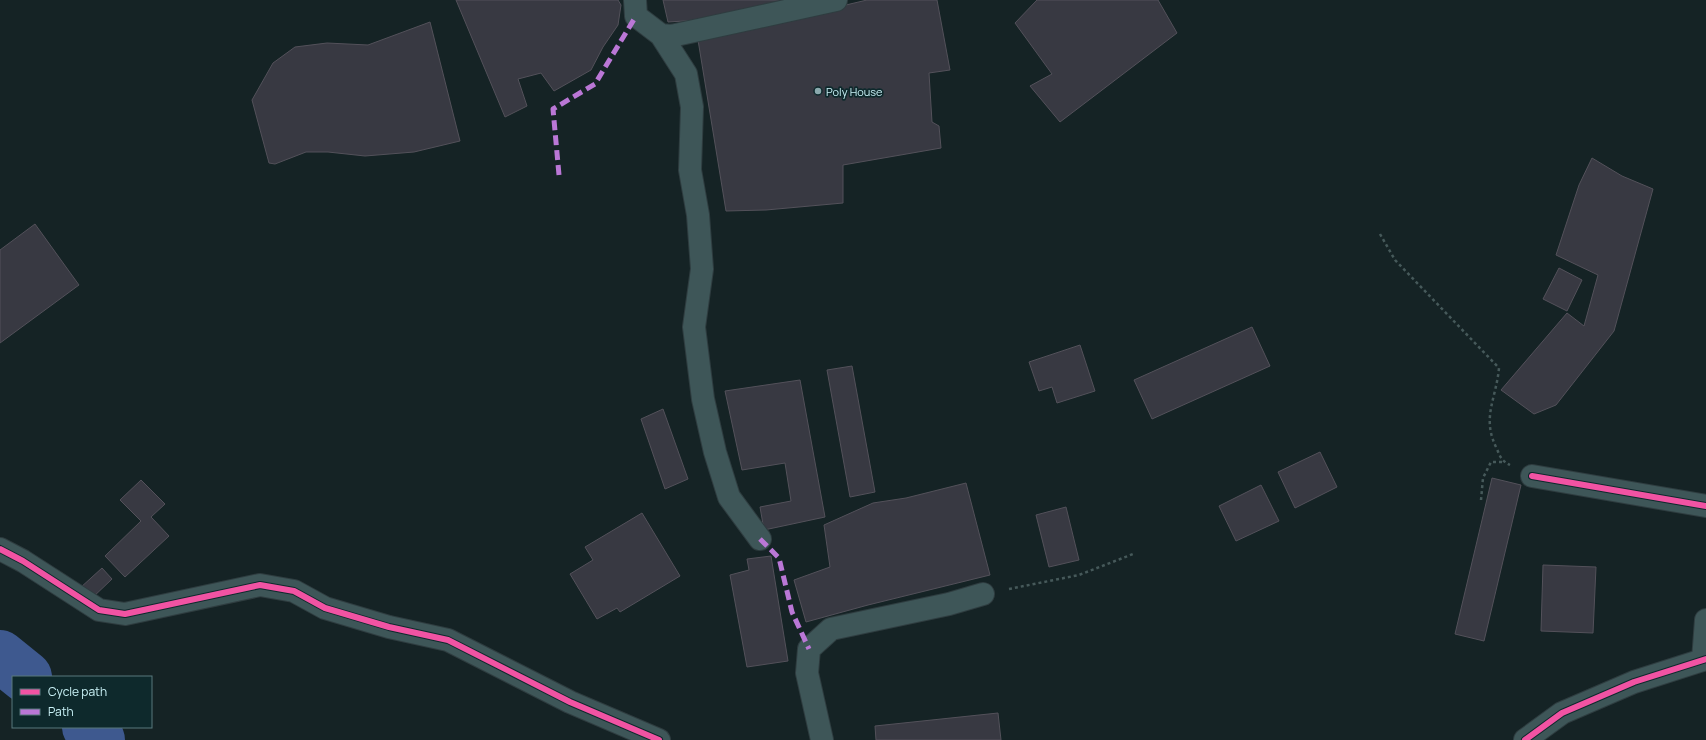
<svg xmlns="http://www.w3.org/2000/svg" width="1706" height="740" font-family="Manrope,sans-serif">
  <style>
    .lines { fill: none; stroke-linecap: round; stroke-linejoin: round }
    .river { stroke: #3e598f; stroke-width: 52 }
    .building { fill: #383942; stroke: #53515a }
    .minor-casing { stroke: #2f3d40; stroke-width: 24 }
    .path { stroke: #46595a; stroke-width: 2.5; stroke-dasharray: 3 3; stroke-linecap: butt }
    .minor { stroke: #3e5658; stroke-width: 22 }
    .quiet { stroke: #ba77d6; stroke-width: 5; stroke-dasharray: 10 5; stroke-linecap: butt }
    .cycleway-casing { stroke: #0e292c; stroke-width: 8 }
    .cycleway { stroke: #f153a3; stroke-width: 6 }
    .poi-dot { fill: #8aa9ad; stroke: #0e292c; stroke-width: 1.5 }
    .labels { text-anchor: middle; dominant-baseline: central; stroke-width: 3.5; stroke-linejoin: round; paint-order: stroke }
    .poi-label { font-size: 11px; fill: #c9f1f6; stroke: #0e292c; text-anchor: start }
  </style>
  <rect width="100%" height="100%" fill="#152325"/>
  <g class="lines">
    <path class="river" d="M0 656 26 677
      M88 727 97 735 99 740"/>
  </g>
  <path class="building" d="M456 0H618L621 5 618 25 603 47 591 70 554 91 541 73 518 79 527 106 505 117Z
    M663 0H803L700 20 668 22Z
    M867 0H937L950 70 929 73 932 122 939 126 941 148 843 165V203L766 210 726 211 698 40Z
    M1037 0H1158L1177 33 1060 122 1030 86 1052 74 1015 23Z
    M430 22 460 141 414 152 365 156 328 152H306L275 164 269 163 252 100 273 63 295 47 327 43 368 45Z
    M1592 158 1622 176 1653 189 1614 331 1556 405 1534 414 1501 390 1567 313 1584 326 1598 275 1556 255 1579 185Z
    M35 224 79 285 0 343V250Z
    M1559 268 1582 280 1567 311 1543 299Z
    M1252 327 1270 366 1152 419 1134 380Z
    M1080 345 1095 391 1057 403 1052 387 1039 391 1029 362Z
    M852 366 875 492 850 497 827 370Z
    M800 380 825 517 764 530 760 507 791 501 785 463 742 470 725 391Z
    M663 409 688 479 665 489 641 419Z
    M1320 452 1337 487 1295 508 1278 472Z
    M1492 478 1521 485 1484 641 1455 634Z
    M141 480 165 504 151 517 169 536 125 577 105 556 141 521 120 500Z
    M966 483 990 575 868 605 806 622 794 580 830 567 824 525 873 503 906 498Z
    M1261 485 1279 521 1236 541 1219 506Z
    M1066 507 1079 560 1049 567 1036 515Z
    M642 513 680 576 620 612 617 608 597 619 570 574 593 560 585 547Z
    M771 556 788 661 747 667 730 575 749 570 747 559Z
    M1543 565 1596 567 1593 633 1541 631Z
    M102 568 112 579 90 600 80 588Z
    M998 713 1001 740H876L875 726Z"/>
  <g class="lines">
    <g class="minor-casing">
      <path id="minor" d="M635 0 636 16 661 35 671 36 836 0
        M661 35 686 74 692 107 690 170 698 215 702 269 694 327 703 399 715 452 729 497 760 539
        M1532 476 1706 506
        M0 549 23 561 99 610 125 614 260 585 294 591 325 608 389 627 448 640 570 702 659 740
        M1703 660 1706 620
        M822 740 807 673 809 649 831 629 949 604 983 594
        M1525 740 1562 713 1634 682 1706 659"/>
    </g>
    <path class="path" d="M1380 234 1395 260 1499 368C1496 400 1481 418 1497 449 1500 457 1502 461 1510 465
      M1481 500 1483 478 1491 462H1503
      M1009 589 1079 575 1133 554"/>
    <use href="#minor" class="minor"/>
    <path class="quiet" d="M559 175 553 109 595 84 636 16
      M760 539 779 558 792 612 809 649"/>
    <g class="cycleway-casing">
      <path id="cycleway" d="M1532 476 1706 506
        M0 549 23 561 99 610 125 614 260 585 294 591 325 608 389 627 448 640 570 702 659 740
        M1525 740 1562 713 1634 682 1706 659"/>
    </g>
    <use href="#cycleway" class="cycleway"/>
  </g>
  <circle class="poi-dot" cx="818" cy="91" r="4"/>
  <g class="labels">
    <g class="poi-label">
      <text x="826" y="91">Poly House</text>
    </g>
  </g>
  <rect x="12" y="676" width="140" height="52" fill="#0e292c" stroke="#59797d"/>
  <rect x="20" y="689" width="20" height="6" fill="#f153a3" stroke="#59797d"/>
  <text x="48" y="696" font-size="12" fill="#c9f1f6">Cycle path</text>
  <rect x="20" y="709" width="20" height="6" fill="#ba77d6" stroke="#59797d"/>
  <text x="48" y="716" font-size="12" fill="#c9f1f6">Path</text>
</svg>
